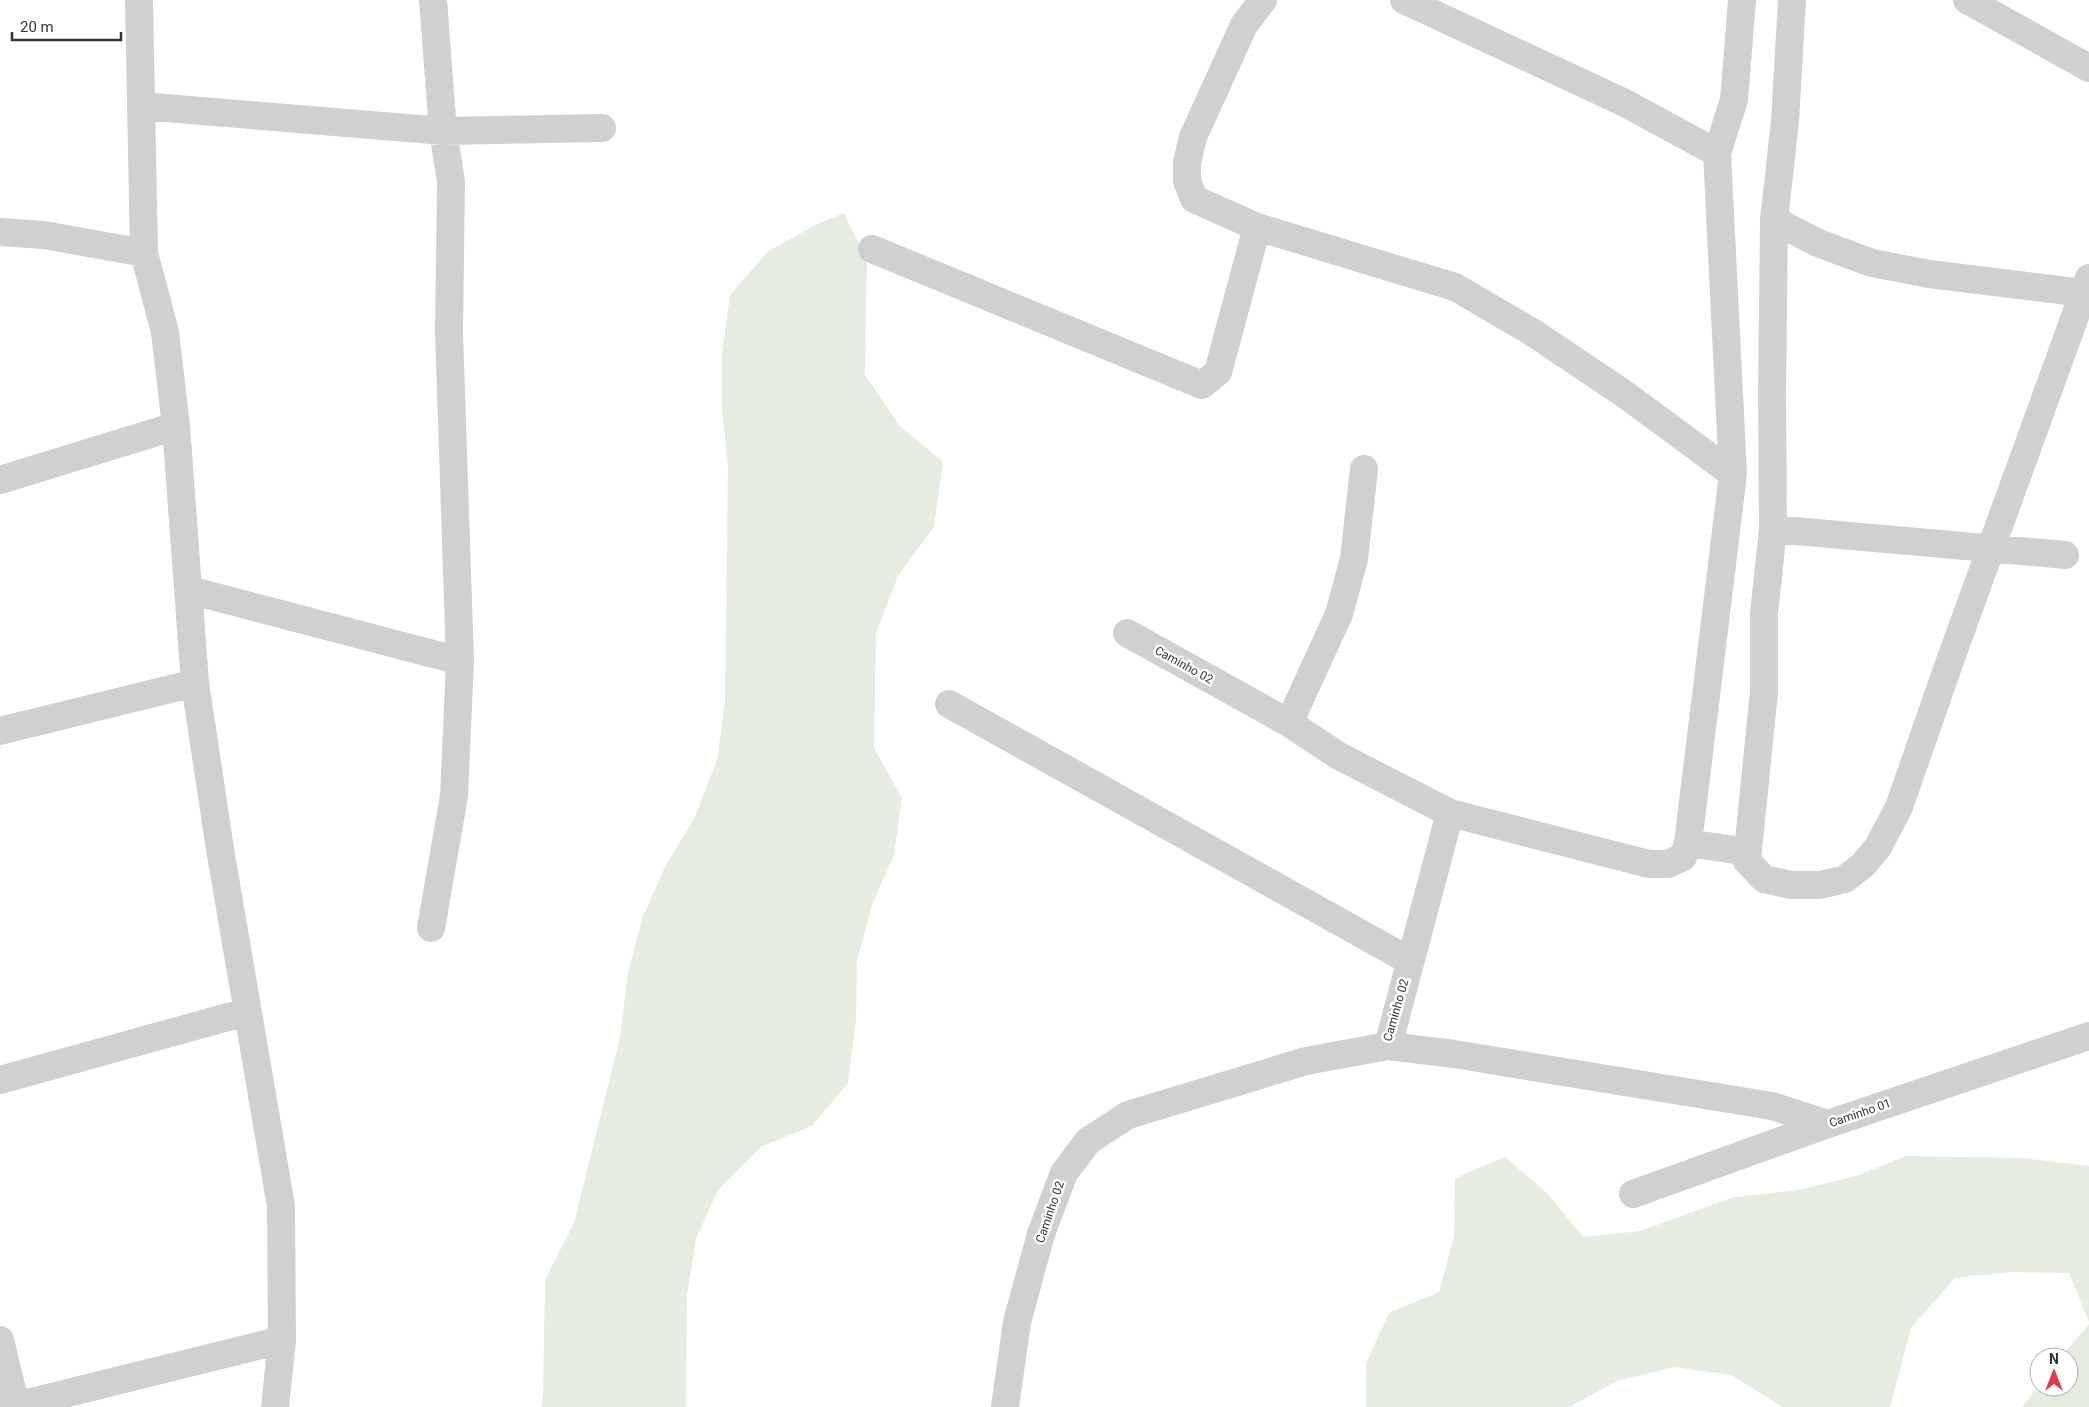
<svg xmlns="http://www.w3.org/2000/svg" width="2089" height="1407" font-family="Roboto,sans-serif">
  <style>
    .green { fill: #e6ecdf }
    .lines { fill: none; stroke-linecap: round; stroke-linejoin: round }
    .minor { stroke: #d0d0d0; stroke-width: 28 }
    .labels { text-anchor: middle; dominant-baseline: central; stroke-width: 5; stroke-linejoin: round; paint-order: stroke }
    .street-label { font-size: 12px; fill: #333; stroke: #fff }
  </style>
  <rect width="100%" height="100%" fill="#fff"/>
  <path class="green" d="M844 213 867 261 865 375 900 426 943 462 934 527 898 576 876 633 874 748 902 798 894 855 872 905 857 962 856 1019 848 1083 812 1126 761 1147 718 1190 696 1239 687 1296 686 1407H541L543 1394 545 1280 574 1223 620 1037 628 973 643 916 665 867 695 817 717 760 725 702 728 466 722 409V352L730 295 767 252 817 224Z
    M1906 1156 2021 1158 2089 1166V1322L2069 1273 2012 1272 1955 1278 1911 1328 1890 1407H1783L1731 1375 1674 1367 1617 1381 1569 1407H1366V1363L1389 1313 1439 1292 1454 1236 1455 1178 1505 1157 1548 1194 1583 1237 1640 1231 1734 1197 1798 1190 1856 1176Z
    M2089 1324V1407H2022L2039 1385V1387H2069V1357H2061Z"/>
  <g class="lines">
    <path class="minor" d="M139 0 144 253 165 332 176 426 195 683 220 849 281 1206 282 1340 275 1407
      M1263 0 1244 25 1193 137 1187 163V181L1194 199 1257 227 1455 287 1532 332 1623 393 1733 474
      M1404 0 1625 103 1717 153
      M1792 0 1785 121 1774 220 1772 394 1773 529 1764 614V692L1747 861 1764 879 1791 885H1820L1845 879 1863 865 1878 847 1899 807 1951 658 2089 278
      M1967 0 2089 68
      M141 106 443 131 602 128
      M1774 220 1818 243 1872 263 1929 274 2084 293
      M0 232 44 235 144 253
      M872 249 1202 385 1218 372 1257 227
      M0 480 176 426
      M1773 529 2065 555
      M189 590 460 661
      M949 704 1410 961
      M1289 723 1339 614 1354 559 1364 469
      M0 731 195 683
      M1450 813 1649 864H1668L1683 857 1688 843 1733 474 1717 153 1734 100 1742 0
      M1688 843 1748 852
      M431 928 454 796 460 661 449 332 451 181 443 131 433 0
      M1388 1046 1454 1054 1772 1106 1828 1124
      M0 1080 246 1012
      M1633 1194 1828 1124 2089 1036
      M0 1340 16 1406
      M11 1407 282 1340
      M1005 1407 1017 1322 1041 1234 1064 1173 1088 1141 1128 1115 1306 1061 1388 1046 1450 813 1339 756 1289 723 1127 633"/>
  </g>
  <g class="labels">
    <g class="street-label">
      <text transform="translate(1184 665) rotate(29)">Caminho 02</text>
      <text transform="translate(1396 1010) rotate(-74)">Caminho 02</text>
      <text transform="translate(1860 1113) rotate(-19)">Caminho 01</text>
      <text transform="translate(1050 1212) rotate(-71)">Caminho 02</text>
    </g>
  </g>
  <g transform="translate(2054 1372)"><circle r="24" fill="#ffffff" stroke="#adadad"/>
  <path d="M0-4L9 19L0 12L-9 19Z" fill="#e63946"/>
  <text y="-8" font-size="14" font-weight="bold" text-anchor="middle" fill="#333333">N</text>
  </g>
  <path d="M12 32v8h109v-8" fill="none" stroke="#333333" stroke-width="2.5"/>
  <text x="20" y="32" font-size="15" fill="#333333" stroke="#ffffff" stroke-width="4" paint-order="stroke">20 m</text>
</svg>
